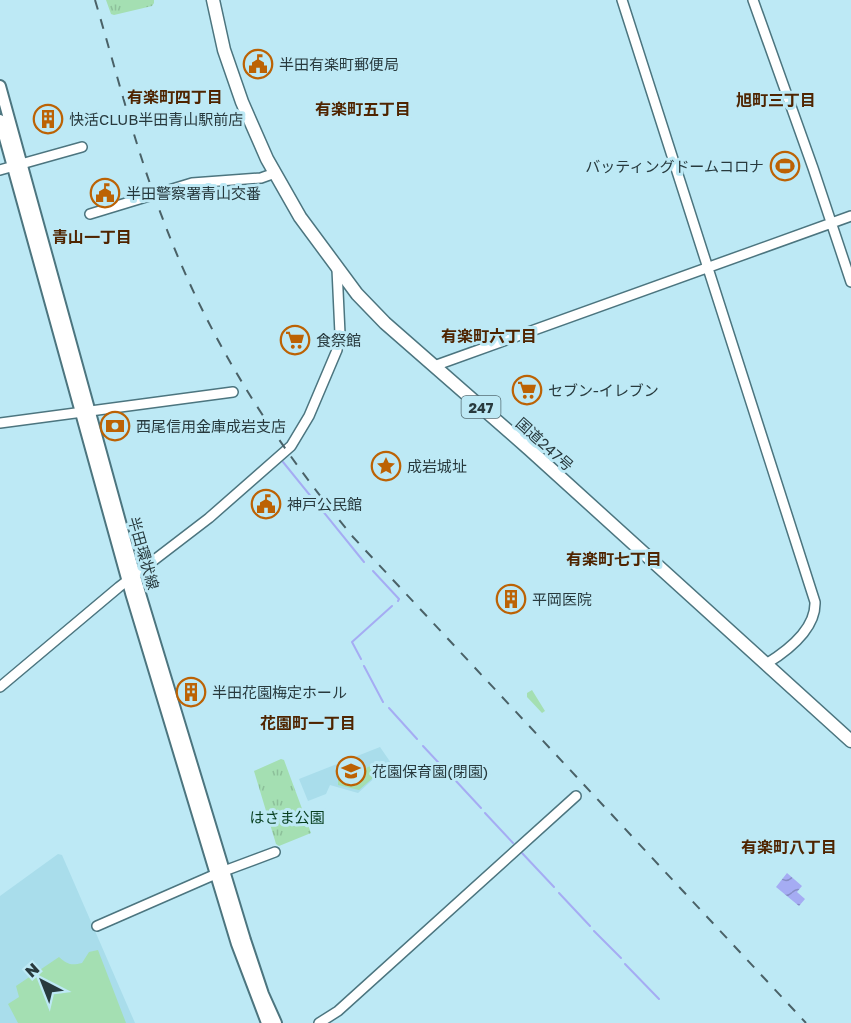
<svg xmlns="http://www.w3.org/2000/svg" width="851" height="1023" font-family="'Golos Text','Noto Sans JP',sans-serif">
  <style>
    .built { fill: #a9ddeb }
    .grass { fill: #a4dfb2 }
    .park { fill: url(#park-tufts) }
    .water { fill: url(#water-waves) }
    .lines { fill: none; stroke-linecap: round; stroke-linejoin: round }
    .stream { stroke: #a5acf3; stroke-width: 2 }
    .tertiary-casing { stroke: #4c757f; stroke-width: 12 }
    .secondary-casing { stroke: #4c757f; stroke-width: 14 }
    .trunk-casing { stroke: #4c757f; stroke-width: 15 }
    .tertiary { stroke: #fff; stroke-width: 9 }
    .secondary { stroke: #fff; stroke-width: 10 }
    .trunk { stroke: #fff; stroke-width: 12 }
    .rail { stroke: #4a6167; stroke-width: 2; stroke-dasharray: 10 10; stroke-linecap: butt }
    .labels { text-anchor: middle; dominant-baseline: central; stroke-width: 6; stroke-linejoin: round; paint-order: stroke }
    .shield { fill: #bde9f5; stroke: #556e75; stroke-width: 1.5 }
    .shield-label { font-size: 14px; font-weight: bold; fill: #283a3e }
    .poi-label { font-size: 15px; fill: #283a3e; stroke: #bde9f5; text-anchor: start }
    .street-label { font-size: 15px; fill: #283a3e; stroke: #bde9f5 }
    .park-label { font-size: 15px; fill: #063d1d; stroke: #bde9f5 }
    .neighbourhood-label { font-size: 16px; font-weight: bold; fill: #4f2400; stroke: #bde9f5 }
  </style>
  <defs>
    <pattern id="park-tufts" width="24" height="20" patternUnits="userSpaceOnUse" patternTransform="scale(1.5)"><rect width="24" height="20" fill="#a4dfb2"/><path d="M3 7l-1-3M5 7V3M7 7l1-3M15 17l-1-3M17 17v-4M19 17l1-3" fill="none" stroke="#8dc09a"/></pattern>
    <pattern id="water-waves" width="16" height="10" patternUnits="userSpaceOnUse" patternTransform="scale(1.5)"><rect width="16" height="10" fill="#a5acf3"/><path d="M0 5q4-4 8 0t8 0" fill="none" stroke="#868dc6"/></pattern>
  </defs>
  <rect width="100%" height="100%" fill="#bde9f5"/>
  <path class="built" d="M380 747 391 763 358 793 330 785 326 794 308 801 299 779Z
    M58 854 62 855 135 1023H0V896Z"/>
  <path class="grass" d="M382 761 388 765 359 790 338 785V780Z
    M98 950 126 1023H18L8 1004 19 997 16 986 59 957C67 964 71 966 82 963L89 952Z"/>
  <path class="park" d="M106 0H154V3L152 6 114 15 111 14Z
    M532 690 545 711 542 713 527 697V693Z
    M281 759 284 760 311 833 279 846 276 844 254 771Z"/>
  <path class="water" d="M787 873 802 886 797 892 805 899 799 906 776 887Z"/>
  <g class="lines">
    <path class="stream" d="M283 462 364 562
      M373 571 399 599 398 601
      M361 659 352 642 392 606
      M364 666 383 702
      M389 708 417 739
      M423 746 451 776
      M456 781 481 808
      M485 813 513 843
      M522 853 554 887
      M559 893 590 926
      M594 931 621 958
      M625 964 659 999"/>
    <g class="tertiary-casing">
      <path id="tertiary" d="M622 0 815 602C816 629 787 651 766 664
        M753 0 813 168 851 282
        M0 170 82 147
        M90 214 192 183 261 178 275 173
        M434 366 851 216
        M0 423 233 392
        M0 687 119 587 209 518 291 446 309 416 337 350 340 334 337 269
        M97 926 216 874 275 852
        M319 1023 338 1011 576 796"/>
    </g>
    <g class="secondary-casing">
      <path id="secondary" d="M0 86 138 587 245 940 263 994 276 1023
        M0 120 131 593 237 944 267 1023"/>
    </g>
    <g class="trunk-casing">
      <path id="trunk" d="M213 0 224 50 242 102 267 159 300 217 357 294 385 323 529 449 851 741"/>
    </g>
    <use href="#tertiary" class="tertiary"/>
    <use href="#secondary" class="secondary"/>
    <use href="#trunk" class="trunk"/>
    <path class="rail" d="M95 0C117 74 136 150 164 222 209 341 273 440 353 537L806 1023"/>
  </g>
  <defs>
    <g id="civic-ring" transform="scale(1.5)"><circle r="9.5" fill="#bde9f5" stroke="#bc6204" stroke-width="1.5"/><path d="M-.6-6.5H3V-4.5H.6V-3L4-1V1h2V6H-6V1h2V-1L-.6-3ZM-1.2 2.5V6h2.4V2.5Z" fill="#bc6204"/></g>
    <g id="building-ring" transform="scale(1.5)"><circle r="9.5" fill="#bde9f5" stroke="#bc6204" stroke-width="1.5"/><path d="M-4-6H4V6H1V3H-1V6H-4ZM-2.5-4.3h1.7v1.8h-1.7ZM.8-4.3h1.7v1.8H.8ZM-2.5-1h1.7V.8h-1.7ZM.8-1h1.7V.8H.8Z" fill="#bc6204"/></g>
    <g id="stadium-ring" transform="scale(1.5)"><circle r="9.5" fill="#bde9f5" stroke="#bc6204" stroke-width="1.5"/><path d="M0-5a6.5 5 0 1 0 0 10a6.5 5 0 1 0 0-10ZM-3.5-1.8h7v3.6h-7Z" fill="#bc6204"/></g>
    <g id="supermarket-ring" transform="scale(1.5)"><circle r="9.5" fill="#bde9f5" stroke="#bc6204" stroke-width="1.5"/><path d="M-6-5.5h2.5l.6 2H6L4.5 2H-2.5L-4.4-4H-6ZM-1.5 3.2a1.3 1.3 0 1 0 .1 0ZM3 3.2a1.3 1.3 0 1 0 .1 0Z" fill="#bc6204"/></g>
    <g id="bank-ring" transform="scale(1.5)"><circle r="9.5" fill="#bde9f5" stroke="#bc6204" stroke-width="1.5"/><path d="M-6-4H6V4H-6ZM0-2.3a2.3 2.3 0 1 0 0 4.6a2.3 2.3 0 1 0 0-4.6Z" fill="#bc6204"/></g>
    <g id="sight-ring" transform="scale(1.5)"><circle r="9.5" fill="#bde9f5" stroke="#bc6204" stroke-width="1.5"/><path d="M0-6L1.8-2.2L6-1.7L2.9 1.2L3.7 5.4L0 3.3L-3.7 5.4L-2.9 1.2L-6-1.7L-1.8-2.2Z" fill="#bc6204"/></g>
    <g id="school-ring" transform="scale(1.5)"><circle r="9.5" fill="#bde9f5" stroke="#bc6204" stroke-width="1.5"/><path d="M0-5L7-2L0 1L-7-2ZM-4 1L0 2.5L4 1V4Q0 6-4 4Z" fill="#bc6204"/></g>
  </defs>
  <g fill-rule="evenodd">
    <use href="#civic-ring" x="258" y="64"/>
    <use href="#building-ring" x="48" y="119"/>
    <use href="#stadium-ring" x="785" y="166"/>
    <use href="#civic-ring" x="105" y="193"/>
    <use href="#supermarket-ring" x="295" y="340"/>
    <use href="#supermarket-ring" x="527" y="390"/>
    <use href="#bank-ring" x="115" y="426"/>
    <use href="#sight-ring" x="386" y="466"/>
    <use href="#civic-ring" x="266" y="504"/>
    <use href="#building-ring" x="511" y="599"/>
    <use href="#building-ring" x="191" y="692"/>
    <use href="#school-ring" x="351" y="771"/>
  </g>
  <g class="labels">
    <rect class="shield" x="461.5" y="396" width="39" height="22" rx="4.5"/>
    <g class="shield-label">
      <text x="481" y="407">247</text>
    </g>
    <g class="poi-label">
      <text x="279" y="64">半田有楽町郵便局</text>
      <text x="69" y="119">快活CLUB半田青山駅前店</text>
      <text x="764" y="166" text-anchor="end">バッティングドームコロナ</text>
      <text x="126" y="193">半田警察署青山交番</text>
      <text x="316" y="340">食祭館</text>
      <text x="548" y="390">セブン-イレブン</text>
      <text x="136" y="426">西尾信用金庫成岩支店</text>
      <text x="407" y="466">成岩城址</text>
      <text x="287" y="504">神戸公民館</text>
      <text x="532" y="599">平岡医院</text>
      <text x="212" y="692">半田花園梅定ホール</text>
      <text x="372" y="771">花園保育園(閉園)</text>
    </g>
    <g class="street-label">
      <text transform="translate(545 444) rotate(42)">国道247号</text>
      <text transform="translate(144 553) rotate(74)">半田環状線</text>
    </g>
    <g class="park-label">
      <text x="287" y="817">はさま公園</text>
    </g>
    <g class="neighbourhood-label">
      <text x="175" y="97">有楽町四丁目</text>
      <text x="776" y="100">旭町三丁目</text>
      <text x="363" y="109">有楽町五丁目</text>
      <text x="92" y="237">青山一丁目</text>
      <text x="489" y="336">有楽町六丁目</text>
      <text x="614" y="559">有楽町七丁目</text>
      <text x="308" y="723">花園町一丁目</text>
      <text x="789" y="847">有楽町八丁目</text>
    </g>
  </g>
  <g transform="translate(42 981) rotate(318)" stroke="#bde9f5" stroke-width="4.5" paint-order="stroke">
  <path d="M0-4.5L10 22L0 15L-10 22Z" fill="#283a3e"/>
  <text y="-9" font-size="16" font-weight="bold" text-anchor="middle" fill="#283a3e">N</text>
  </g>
</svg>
